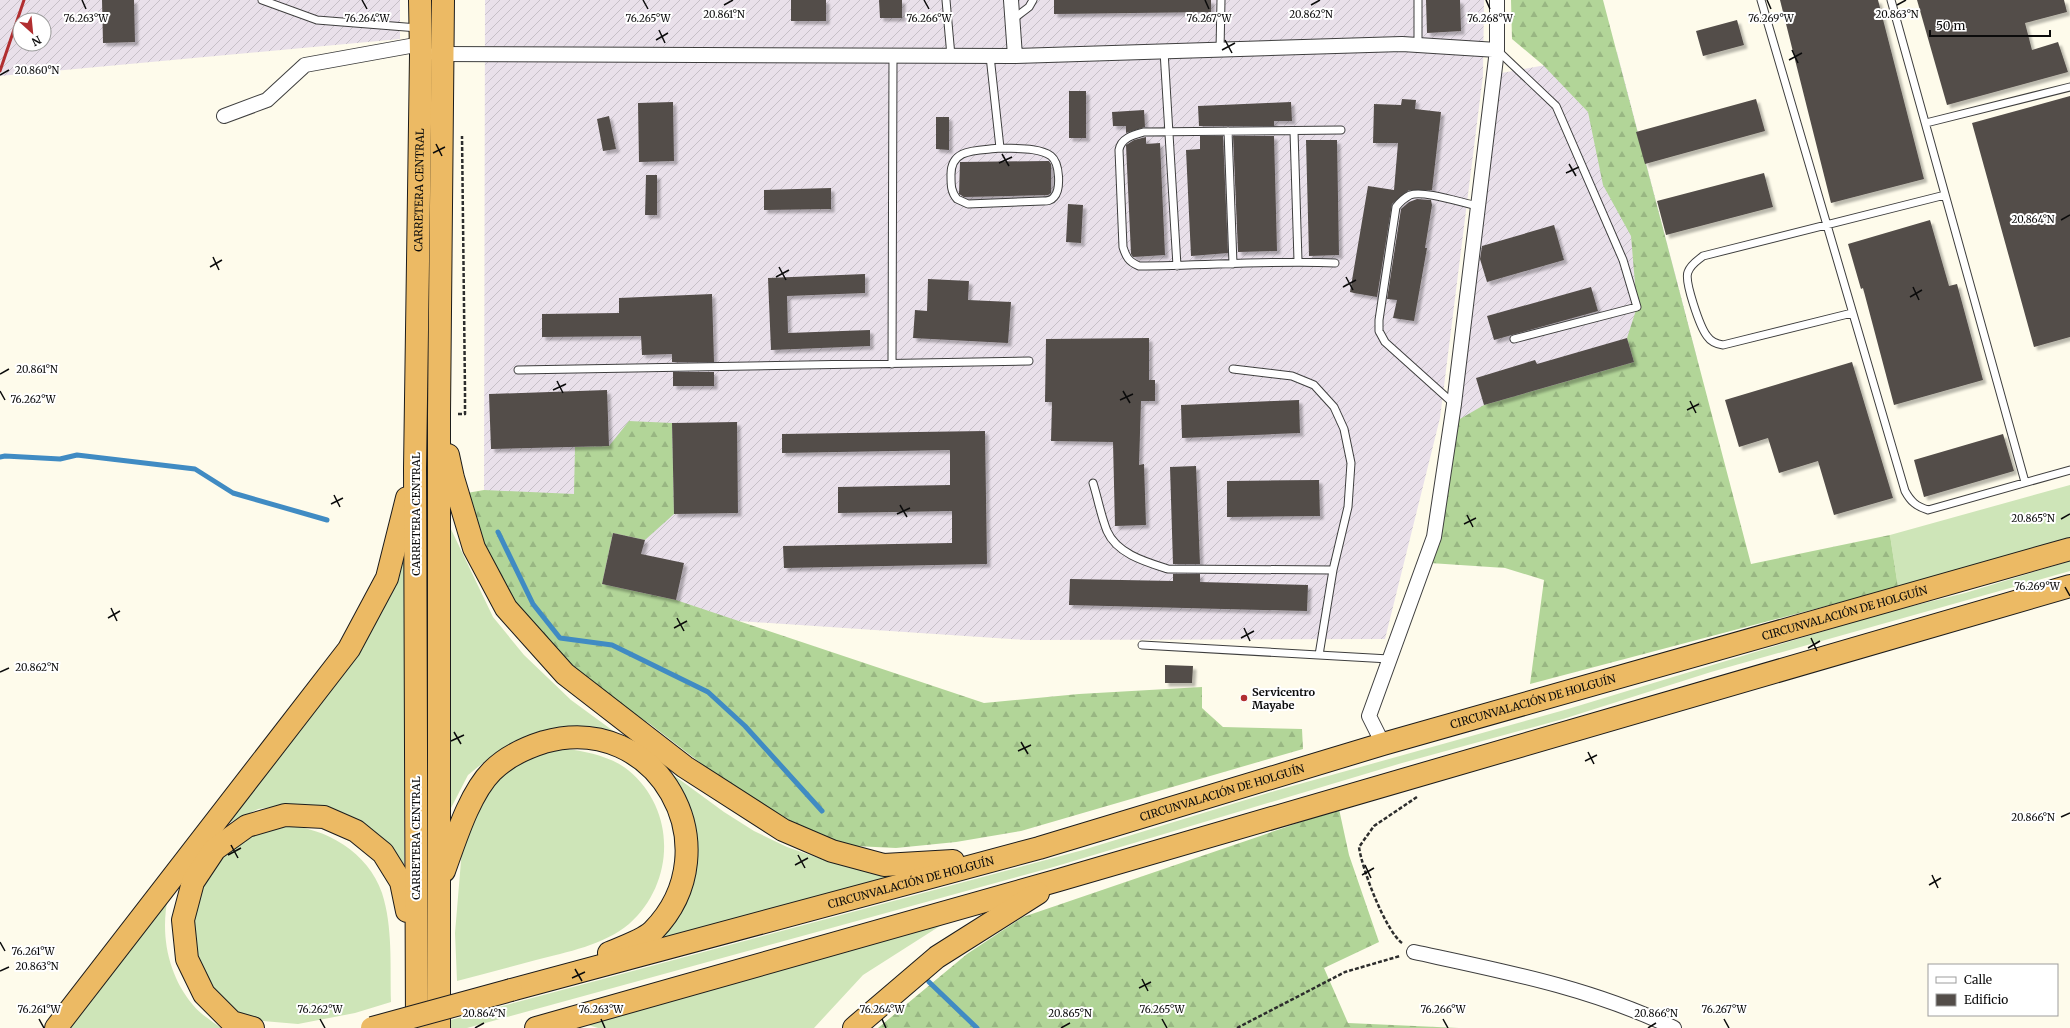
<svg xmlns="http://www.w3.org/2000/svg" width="2070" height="1028" font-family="Merriweather,serif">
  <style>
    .industrial { fill: url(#industrial-furrows); fill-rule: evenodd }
    .grass { fill: #cee5b8 }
    .forest { fill: url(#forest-firs) }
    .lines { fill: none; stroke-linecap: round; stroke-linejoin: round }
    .stream { stroke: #408bc3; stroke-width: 5 }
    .building { fill: #534d49; filter: url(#shadow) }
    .service-casing { stroke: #3e3e3e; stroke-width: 9 }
    .minor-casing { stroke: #3e3e3e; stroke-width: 16 }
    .trunk-casing { stroke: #1c1c1c; stroke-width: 24 }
    .path { stroke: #2d2d2d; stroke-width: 2.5; stroke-dasharray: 4 2; stroke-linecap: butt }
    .service { stroke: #fff; stroke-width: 7 }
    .minor { stroke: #fff; stroke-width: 14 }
    .trunk { stroke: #ecba64; stroke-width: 22 }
    .rail { stroke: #b12e30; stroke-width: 3 }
    .trunk-bridge-casing { stroke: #1c1c1c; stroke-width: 24; stroke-linecap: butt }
    .trunk-bridge { stroke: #ecba64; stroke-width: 22 }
    .ticks { fill: none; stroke: #0b0b0b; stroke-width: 1.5 }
    .poi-dot { fill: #b12e30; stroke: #fff; stroke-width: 1.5 }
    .labels { text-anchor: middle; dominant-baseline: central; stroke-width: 4; stroke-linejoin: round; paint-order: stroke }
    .street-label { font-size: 11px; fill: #0b0b0b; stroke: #fff }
    .poi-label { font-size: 11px; font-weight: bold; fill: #0b0b0b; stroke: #fff; text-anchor: start }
    .ticks-label { font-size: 10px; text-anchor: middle; fill: #0b0b0b; stroke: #fff; stroke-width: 4; stroke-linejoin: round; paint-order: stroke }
  </style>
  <defs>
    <pattern id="industrial-furrows" width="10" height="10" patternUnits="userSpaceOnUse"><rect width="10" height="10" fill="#e9e0ea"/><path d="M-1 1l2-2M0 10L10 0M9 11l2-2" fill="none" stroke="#c6bfc7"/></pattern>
    <pattern id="forest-firs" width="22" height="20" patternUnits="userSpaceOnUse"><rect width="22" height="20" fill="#b2d598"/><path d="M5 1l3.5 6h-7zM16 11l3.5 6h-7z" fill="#98b682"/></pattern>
    <filter id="shadow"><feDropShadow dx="3.5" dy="3.5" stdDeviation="1" flood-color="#0004"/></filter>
  </defs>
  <rect width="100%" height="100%" fill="#fefbeb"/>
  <path class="industrial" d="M0 0H400V39L0 76ZM20 20H44V44H20Z
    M485 0H1484L1483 75 1440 418 1385 639 1027 640 557 609 484 514Z
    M1617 52 1697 358 1453 423 1496 74Z"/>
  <path class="grass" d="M2070 485V541L1898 587 1890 535Z
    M404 519V883L390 860 281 806 258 809 220 827 350 650Z
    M448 523 493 617 524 655 571 700 724 812 754 831 787 847 827 861 847 866 913 874 643 947 674 906 676 799 581 730 540 731 515 741 494 754 468 775 450 810Z
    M2070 561V571L1711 672 1563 719 1402 763 1050 868 467 1028H421L1083 850 1278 790 1568 709 1880 614 1965 593Z
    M566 749C586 751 612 757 628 770 677 810 675 883 629 924 604 945 567 952 536 960 510 967 484 974 457 981L455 933 462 849 486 790 513 766 547 751Z
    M285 825C326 828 368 852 382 893 393 927 390 966 391 1002L355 1013 298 1024 251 1020 229 1008 213 993 191 958 197 883 244 836Z
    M168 897C160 935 168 975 193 1005 200 1014 212 1021 221 1028H58Z
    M943 924 863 975 814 1028H598L575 1021Z"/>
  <path class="forest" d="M1511 0H1603L1751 564 1890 535 1898 587 1530 684 1544 580 1505 568 1430 563 1453 423 1484 405 1634 362 1627 338 1637 307 1631 236 1603 185 1588 112 1543 65 1512 39Z
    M629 421 672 423 674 514 645 540 613 533 602 584 676 600 984 703 1079 694 1202 687V708L1223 727 1302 729 1303 749 1021 831 956 842 896 848 855 846 825 838 802 828 720 778 650 724 616 702 579 674 512 606 483 552 467 493 484 490 574 494 575 447 609 446Z
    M1339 809 1349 855 1379 942 1324 968 1348 1023 1459 1028H878L967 954 1023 917Z"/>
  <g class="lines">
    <path class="stream" d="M0 457 5 456 60 459 77 455 195 469 233 493 327 520
      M498 532 533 604 560 638 612 645 708 692 745 726 822 811
      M929 982 977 1028"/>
  </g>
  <path class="building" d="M102 0H134L135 42 103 43Z
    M791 0H826V21H791Z
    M879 0H902V18H880Z
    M1054 0H1211V12L1054 14Z
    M1426 0H1460L1461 31 1427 33Z
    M1780 0H1878L1924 179 1831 203Z
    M1917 0H2064L2067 12 2025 23 2032 50 2058 42 2068 72 1947 105Z
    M1737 20 1744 45 1703 56 1696 31Z
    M1069 91H1086V138H1069Z
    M2070 96V337L2034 347 1972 123Z
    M1402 99 1416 100 1415 109 1441 112 1432 190H1409L1392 204 1377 297 1354 293 1350 292 1368 186 1394 190 1398 143H1373L1374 104 1401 105Z
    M1756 99 1765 131 1645 164 1636 132Z
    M673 102 674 161 639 162 638 103Z
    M1291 102 1292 121H1274V126H1199L1198 106Z
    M1144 110 1145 127 1126 133V126H1113L1112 112Z
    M609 116 616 149 603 151 597 119Z
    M936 117H949V150L936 149Z
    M1200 136H1223L1228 253 1191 256 1186 150 1200 149Z
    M1233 136H1274L1277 251 1238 252Z
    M1146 137V144L1160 143 1165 255 1133 257 1131 254 1126 145 1134 140Z
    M1306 140H1337L1339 255 1309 256Z
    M1049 161 1051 164V193L1048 195 964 197 959 194 960 162Z
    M1764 173 1773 207 1666 235 1657 201Z
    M646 175H657V215H645Z
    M831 188V209L764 210V190Z
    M1417 199 1431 200 1432 205 1425 248H1427L1414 321 1393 318 1397 300 1387 299 1401 209 1409 202Z
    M1068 204 1083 205 1081 243 1066 242Z
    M1930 220 1949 286 1957 284 1983 380 1894 405 1863 288 1861 289 1848 244Z
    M1554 225 1564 260 1487 282 1480 259 1482 246Z
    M865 274V293L787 296 788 333 870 330V346L771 350 768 278Z
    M928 279 969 281 968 300 1011 302 1008 343 913 338 915 310 927 311Z
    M1591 287 1598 311 1494 340 1487 316Z
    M712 294 714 362H672V354L642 355 641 336 542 337V314L619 313V298Z
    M1149 338V380H1155V401H1141L1139 465 1144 464 1146 525 1115 526 1113 442 1051 441 1052 402H1045L1046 339Z
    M1627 338 1634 362 1484 405 1476 378 1535 360 1537 364Z
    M1852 362 1893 498 1834 515 1818 461 1779 473 1768 438 1739 447 1725 400Z
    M673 372H714V386H673Z
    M607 390 609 446 491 449 489 394Z
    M1299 400 1300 433 1182 438 1181 405Z
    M737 422 738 513 674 514 672 423Z
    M985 431 987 564 784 568 783 546 952 543V511L838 513V487L950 485V450L782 453V434Z
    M2003 434 2014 471 1924 497 1914 460Z
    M1196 466 1200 564H1173L1170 467Z
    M1319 480 1320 516 1227 517V481Z
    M613 533 645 540 641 554 684 563 676 600 602 584Z
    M1173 574H1200V582L1308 585 1307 611 1069 605 1070 579 1173 581Z
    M1165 665 1193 666 1192 683H1165Z"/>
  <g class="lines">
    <g class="service-casing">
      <path id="service" d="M262 0 317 20 418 28
        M946 0 951 56
        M1418 0V45
        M1761 0 1905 491C1911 502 1916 506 1928 510L2070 470
        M1891 0 2025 482
        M1012 20 1029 7 1033 0
        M1220 50 1221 0
        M1497 50 1556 106 1623 260 1637 307 1514 339
        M1164 51 1177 266
        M990 56 1000 148C1015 149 1039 147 1051 156 1060 163 1061 190 1054 197 1051 201 1047 201 1043 201L968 204 957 199C951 192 951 185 951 176 950 147 978 151 1000 148
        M1926 123 2070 87
        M1228 131 1233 264
        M1294 131 1298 261
        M1335 263C1270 260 1205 266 1139 266 1129 262 1126 257 1123 247L1119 150C1121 138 1133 135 1144 132L1341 130
        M1852 313 1723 345C1716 344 1711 342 1707 336 1700 327 1684 281 1688 272 1691 264 1697 261 1703 256L1945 195
        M892 364 893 56
        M1233 369 1292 376 1314 385 1334 407 1344 429 1351 463 1348 507 1333 570 1319 655
        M518 370 1029 361
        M1454 404 1385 342 1379 331V320L1396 207C1400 202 1404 198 1410 195 1424 190 1462 203 1478 206
        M1093 483C1098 499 1101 516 1107 531 1117 554 1146 562 1168 569L1333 570
        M1142 645 1389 659"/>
    </g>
    <g class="minor-casing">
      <path id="minor" d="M1011 0 1015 56
        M436 54 1015 56 1402 44 1497 50
        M224 116 267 100 305 65 421 44
        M1383 744 1369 716 1434 537 1454 404 1497 50V0
        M1414 952C1502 971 1592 988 1674 1028"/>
    </g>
    <g class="trunk-casing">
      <g id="trunk">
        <path d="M448 455 453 478 474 548 506 608 565 674 685 767 783 830 832 851 884 865 953 861"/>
        <path d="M444 871C455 841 469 794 492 771 506 757 525 748 544 742 657 710 734 848 653 931 644 940 621 948 609 953"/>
        <path id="s1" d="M511 990 1039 848 1383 744 2070 549"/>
        <path d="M56 1028 349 649 387 578 407 498"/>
        <path d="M253 1028 232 1022 204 994 187 959 183 920 193 882 215 849 247 826 285 815 324 817 356 831 383 853 401 882 407 911"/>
        <path id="s2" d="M417 1028 415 468 421 55 420 0"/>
        <path d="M439 1028V414L443 0"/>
        <path d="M536 1028 1059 880 2070 586"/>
        <path d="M854 1028 937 957 1038 893"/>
      </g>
    </g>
    <path class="path" d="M458 414H465V391L462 136
      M1402 943C1385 930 1362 869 1359 847L1374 826 1417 797
      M1237 1028 1345 972 1400 956"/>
    <use href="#service" class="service"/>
    <use href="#minor" class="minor"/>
    <use href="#trunk" class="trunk"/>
    <path class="rail" d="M0 71 24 0"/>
    <g class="trunk-bridge-casing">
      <path id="trunk-bridge" d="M372 1028 511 990"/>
    </g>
    <use href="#trunk-bridge" class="trunk-bridge"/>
  </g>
  <path class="ticks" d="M82 0 86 9M362 0 367 9M643 0 648 9M924 0 929 9M1205 0 1209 9M1486 0 1490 9M1767 0 1771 9M724 5 733 0M1311 5 1320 0M1897 5 1906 0M659 30 665 43M656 40 668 33M1225 40 1232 53M1222 50 1235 43M1792 50 1798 63M1789 60 1802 53M0 75 9 70M436 144 442 156M433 153 445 147M1002 154 1009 166M999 163 1012 157M1569 164 1576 176M1566 173 1579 167M2061 220 2070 215M213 257 219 270M210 267 222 260M779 267 786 280M776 277 789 270M1346 277 1353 290M1343 287 1356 280M1913 287 1919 300M1910 297 1922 290M0 374 9 369M557 381 563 393M553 390 566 384M0 391 5 400M1123 391 1130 403M1120 400 1133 394M1690 401 1696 413M1687 410 1699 404M334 495 340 507M331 504 343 498M900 505 907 517M897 514 910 508M1467 515 1473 527M2061 519 2070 514M1464 524 1476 518M2065 587 2070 596M111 608 117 621M108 618 120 611M677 618 684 631M674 628 687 621M1244 628 1250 641M1241 638 1254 631M1811 638 1817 651M1808 648 1820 641M0 672 9 668M454 732 461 744M451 741 464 735M1021 742 1028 754M1018 751 1031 745M1588 752 1594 764M1585 761 1597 755M2061 817 2070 813M231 845 238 858M228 855 241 848M798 855 805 868M795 865 808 858M1365 865 1371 878M1362 875 1374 868M1932 875 1938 888M1929 885 1941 878M0 942 5 951M575 969 582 981M0 971 9 967M572 978 585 972M1142 979 1148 991M1139 988 1151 982M39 1019 44 1028M320 1019 325 1028M601 1019 605 1028M882 1019 886 1028M1162 1019 1167 1028M1443 1019 1448 1028M1724 1019 1729 1028M475 1028 484 1023M1061 1028 1070 1023M1648 1028 1656 1023"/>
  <circle class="poi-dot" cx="1244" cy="698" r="4"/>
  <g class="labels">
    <g class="street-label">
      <text stroke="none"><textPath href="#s2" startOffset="838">CARRETERA CENTRAL</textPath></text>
      <text transform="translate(416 514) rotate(-90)">CARRETERA CENTRAL</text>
      <text stroke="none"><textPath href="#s1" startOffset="1386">CIRCUNVALACIÓN DE HOLGUÍN</textPath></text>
      <text stroke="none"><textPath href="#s1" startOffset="1062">CIRCUNVALACIÓN DE HOLGUÍN</textPath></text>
      <text stroke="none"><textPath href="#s1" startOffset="738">CIRCUNVALACIÓN DE HOLGUÍN</textPath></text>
      <text transform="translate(416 838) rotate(-90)">CARRETERA CENTRAL</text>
      <text stroke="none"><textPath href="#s1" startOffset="414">CIRCUNVALACIÓN DE HOLGUÍN</textPath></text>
    </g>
    <g class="poi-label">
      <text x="1252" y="692">Servicentro<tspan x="1252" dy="13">Mayabe</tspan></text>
    </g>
  </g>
  <g class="ticks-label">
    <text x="724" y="18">20.861°N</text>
    <text x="1311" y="18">20.862°N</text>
    <text x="1897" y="18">20.863°N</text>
    <text x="86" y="22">76.263°W</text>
    <text x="367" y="22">76.264°W</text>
    <text x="648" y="22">76.265°W</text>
    <text x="929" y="22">76.266°W</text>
    <text x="1209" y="22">76.267°W</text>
    <text x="1490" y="22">76.268°W</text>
    <text x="1771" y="22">76.269°W</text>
    <text x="37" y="74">20.860°N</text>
    <text x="2033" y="223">20.864°N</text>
    <text x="37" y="373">20.861°N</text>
    <text x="33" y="403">76.262°W</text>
    <text x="2033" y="522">20.865°N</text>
    <text x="2037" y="590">76.269°W</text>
    <text x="37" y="671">20.862°N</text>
    <text x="2033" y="821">20.866°N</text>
    <text x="33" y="955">76.261°W</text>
    <text x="37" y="970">20.863°N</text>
    <text x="39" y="1013">76.261°W</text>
    <text x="320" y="1013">76.262°W</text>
    <text x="601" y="1013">76.263°W</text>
    <text x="882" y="1013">76.264°W</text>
    <text x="1162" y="1013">76.265°W</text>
    <text x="1443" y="1013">76.266°W</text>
    <text x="1724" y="1013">76.267°W</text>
    <text x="484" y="1017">20.864°N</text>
    <text x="1070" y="1017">20.865°N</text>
    <text x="1656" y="1017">20.866°N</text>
  </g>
  <rect x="1928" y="964" width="130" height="52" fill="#ffffff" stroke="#9d9d9d"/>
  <rect x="1936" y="977" width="20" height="6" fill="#ffffff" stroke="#9d9d9d"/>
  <text x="1964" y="984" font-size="12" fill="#0b0b0b">Calle</text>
  <rect x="1936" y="994" width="20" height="12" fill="#534d49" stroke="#9d9d9d"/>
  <text x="1964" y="1004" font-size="12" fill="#0b0b0b">Edificio</text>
  <g transform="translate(32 32) rotate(153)"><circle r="19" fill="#ffffff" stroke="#9d9d9d"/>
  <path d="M0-3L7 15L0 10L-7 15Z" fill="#b12e30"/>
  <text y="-6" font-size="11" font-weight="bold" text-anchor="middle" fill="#0b0b0b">N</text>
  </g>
  <path d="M1930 30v6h120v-6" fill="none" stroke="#0b0b0b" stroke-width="2"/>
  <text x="1936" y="30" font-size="12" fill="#0b0b0b" stroke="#ffffff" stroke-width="3" paint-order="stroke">50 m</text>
</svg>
